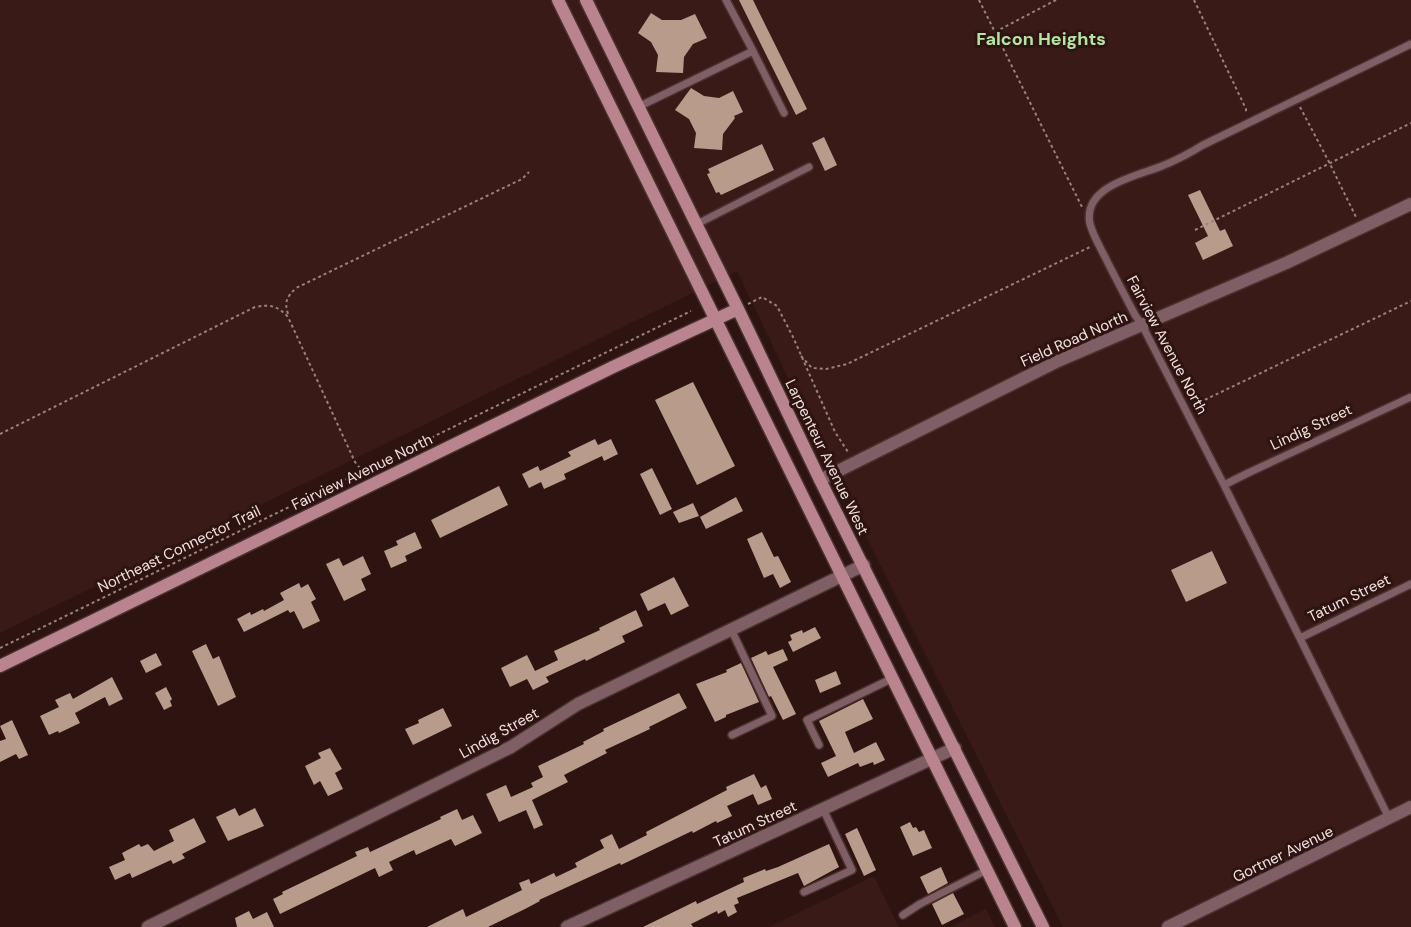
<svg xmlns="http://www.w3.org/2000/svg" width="1411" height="927" font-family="'DM Sans',sans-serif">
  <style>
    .built { fill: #3a1a17 }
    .building { fill: #b99b8c }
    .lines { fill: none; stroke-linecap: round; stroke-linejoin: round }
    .lane-casing { stroke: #49312e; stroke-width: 10 }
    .street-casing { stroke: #49312e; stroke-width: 15 }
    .secondary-casing { stroke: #49312e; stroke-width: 15 }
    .path { stroke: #97827f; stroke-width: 2; stroke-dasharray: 3 3; stroke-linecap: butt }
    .lane { stroke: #805e65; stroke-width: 7 }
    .street { stroke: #805e65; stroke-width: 12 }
    .secondary { stroke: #ba848f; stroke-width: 12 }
    .labels { text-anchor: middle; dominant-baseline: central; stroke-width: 6; stroke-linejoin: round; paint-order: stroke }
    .street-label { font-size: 15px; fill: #f2e0dd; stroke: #2d1411 }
    .quarter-label { font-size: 18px; font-weight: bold; fill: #b4e3a2; stroke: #2d1411 }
  </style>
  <rect width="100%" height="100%" fill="#2d1411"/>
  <path class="built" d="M0 0H1411V927H1063L821 447 737 271 0 633Z
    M874 876 899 927H769Z
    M986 909 995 927H949Z"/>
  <path class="building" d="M739 0H753L807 109 796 115Z
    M651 13 662 20H681L695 14 707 38 693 44 684 57 683 73 656 72 658 55 651 42 638 33Z
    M691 88 704 96 719 98 733 91 743 112 734 116 735 118 723 134 722 150 694 148 696 133 689 119 675 110Z
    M824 137 837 165 825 171 812 143Z
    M762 144 774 170 721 195 719 192 716 193 707 174 710 173 708 169Z
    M1200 190 1220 231 1225 229 1233 246 1203 260 1195 243 1208 236 1188 195Z
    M693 382 735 466 697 485 655 400Z
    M595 439 598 445 611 439 618 454 604 461 602 456 564 474 566 479 544 489 541 482 529 488 522 474 538 466 540 471 571 456 568 452Z
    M652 468 672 509 660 515 640 474Z
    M499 486 508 505 440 538 431 520Z
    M736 497 743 511 706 529 700 517Z
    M693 503 699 516 679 523 673 512Z
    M415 532 422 548 405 556 407 561 391 568 384 551 398 545 396 541Z
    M762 532 774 557 778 556 791 582 780 588 773 574 764 578 747 539Z
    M1212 551 1227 583 1186 602 1171 570Z
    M363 556 371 574 361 579 366 590 344 601 326 564 339 558 343 566Z
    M674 577 689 606 671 615 665 603 648 611 640 594Z
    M299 583 301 588 308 584 316 599 311 602 320 621 303 629 294 611 290 613 288 610 244 632 237 619 250 612 251 615 263 609 264 611 284 600 280 593Z
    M636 610 643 626 622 636 625 642 586 661 585 659 546 677 549 682 533 690 527 679 510 687 501 668 527 655 535 671 558 660 554 651 600 630 599 628Z
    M815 627 821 638 793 652 788 642 792 640 790 635 802 630 803 633Z
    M206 644 213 659 219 656 236 697 218 706 192 651Z
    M783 649 788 660 773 667 796 714 783 720 771 696 769 697 751 658 766 651 768 655Z
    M156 653 162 665 146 673 140 661Z
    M741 663 759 702 726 715V717L715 722 696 684 727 672 726 670Z
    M836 671 841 684 820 693 815 680Z
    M112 677 123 699 109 706 105 697 75 713 80 723 59 733 58 731 49 735 40 716 59 707 55 700 70 693 73 699Z
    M166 687 172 699 170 701 172 706 164 710 155 693Z
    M679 693 687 708 649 727 650 729 605 750 607 753 564 775 568 782 532 800 543 825 534 829 526 810 499 822 486 794 506 785 511 797 533 787 531 783 543 777 538 766 584 744 583 742 604 731 603 729Z
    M863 699 873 719 845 732 854 753 876 742 885 760 874 765 873 762 860 767 858 763 828 777 821 763 836 756 819 721Z
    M443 708 452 726 413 745 405 729 419 723 418 720Z
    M12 720 28 755 19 759 16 754 0 762V741L6 739 0 726Z
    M330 748 342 769 335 773 343 789 328 796 320 781 314 785 305 766 321 758 318 753Z
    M754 774 761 788 766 785 772 799 758 805 753 794 727 806 732 816 717 823 716 821 693 833 692 831 621 865 620 863 539 900 540 901 525 909 488 927H427L463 909 466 917 522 890 519 883 529 879 531 884 554 873 556 877 577 867 575 863 604 848 600 840 612 834 619 849 647 835 646 832 727 790 726 787Z
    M235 808 239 816 255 808 264 826 228 841 216 817Z
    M457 809 462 820 473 815 482 833 455 846 451 839 416 855 414 850 389 862 393 870 379 877 375 868 280 914 273 899 283 894 282 892 357 856 355 852 368 847 370 852 441 819 440 817Z
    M194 818 206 842 182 854 185 858 173 864 171 860 132 878 130 873 115 880 109 867 125 860 122 853 139 844 141 847 148 844 154 851 174 841 169 830Z
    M910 822 913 828 916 827 919 832 924 830 932 848 913 856 900 827Z
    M857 828 876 870 864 876 845 834Z
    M829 844 839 867 804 886 798 873 737 898 739 903 734 905 737 912 728 917 725 910 718 914 717 911 691 924 693 927H643L696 901 697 904 744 882 743 878 765 869 766 871 778 867Z
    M941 867 948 883 928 894 920 877Z
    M953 893 964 914 942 925 932 904Z
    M249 911 253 919 267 912 274 927H237L235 918Z"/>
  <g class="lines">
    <g class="lane-casing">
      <path id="lane" d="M753 51 784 113
        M638 107 753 51 726 0
        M697 224 809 167
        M1224 485 1248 473 1411 397
        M731 629 772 716 732 735
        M1300 638 1411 584
        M819 745 807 720 893 678
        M1389 818 1224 485 1142 325 1135 315C1125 296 1115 277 1105 257 1100 247 1093 235 1090 224 1082 186 1137 176 1162 166 1177 160 1190 153 1203 145L1411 44
        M804 892 852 870 823 809
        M903 915 920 904 987 870"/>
    </g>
    <g class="street-casing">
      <path id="street" d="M820 480 1058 361 1286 263 1411 204
        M148 927 511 747 578 704 864 565
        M567 927 955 748
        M1168 927 1411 807"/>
    </g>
    <g class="secondary-casing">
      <path id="secondary" d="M558 0 1015 927
        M586 0 738 309 820 480 1043 927
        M0 666 613 367 738 309"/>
    </g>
    <path class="path" d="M979 0 1082 207
      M1194 0 1246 109V114
      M995 32 1056 0
      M1300 107 1329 162 1356 217
      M1195 230 1411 123
      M748 304 762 297 777 306 793 337 835 432 848 452
      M288 314C284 301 287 297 296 288L522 179 529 172
      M801 356 812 368 826 369 847 364 1090 247
      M1194 405 1411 301
      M0 434 255 307C270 304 278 306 288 317L355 462 363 472
      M0 648 691 311"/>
    <use href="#lane" class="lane"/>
    <use href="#street" class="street"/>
    <use href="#secondary" class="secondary"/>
  </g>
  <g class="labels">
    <g class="street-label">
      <text transform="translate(1074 339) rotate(-24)">Field Road North</text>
      <text transform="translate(1167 345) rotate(62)">Fairview Avenue North</text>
      <text transform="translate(1311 427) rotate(-25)">Lindig Street</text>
      <text transform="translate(827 457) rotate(64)">Larpenteur Avenue West</text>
      <text transform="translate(362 472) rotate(-26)">Fairview Avenue North</text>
      <text transform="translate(179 549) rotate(-26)">Northeast Connector Trail</text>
      <text transform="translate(1349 598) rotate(-26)">Tatum Street</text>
      <text transform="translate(499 733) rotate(-29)">Lindig Street</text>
      <text transform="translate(755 824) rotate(-25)">Tatum Street</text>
      <text transform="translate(1283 854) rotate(-26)">Gortner Avenue</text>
    </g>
    <g class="quarter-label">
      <text x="1041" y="39">Falcon Heights</text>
    </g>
  </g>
</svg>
